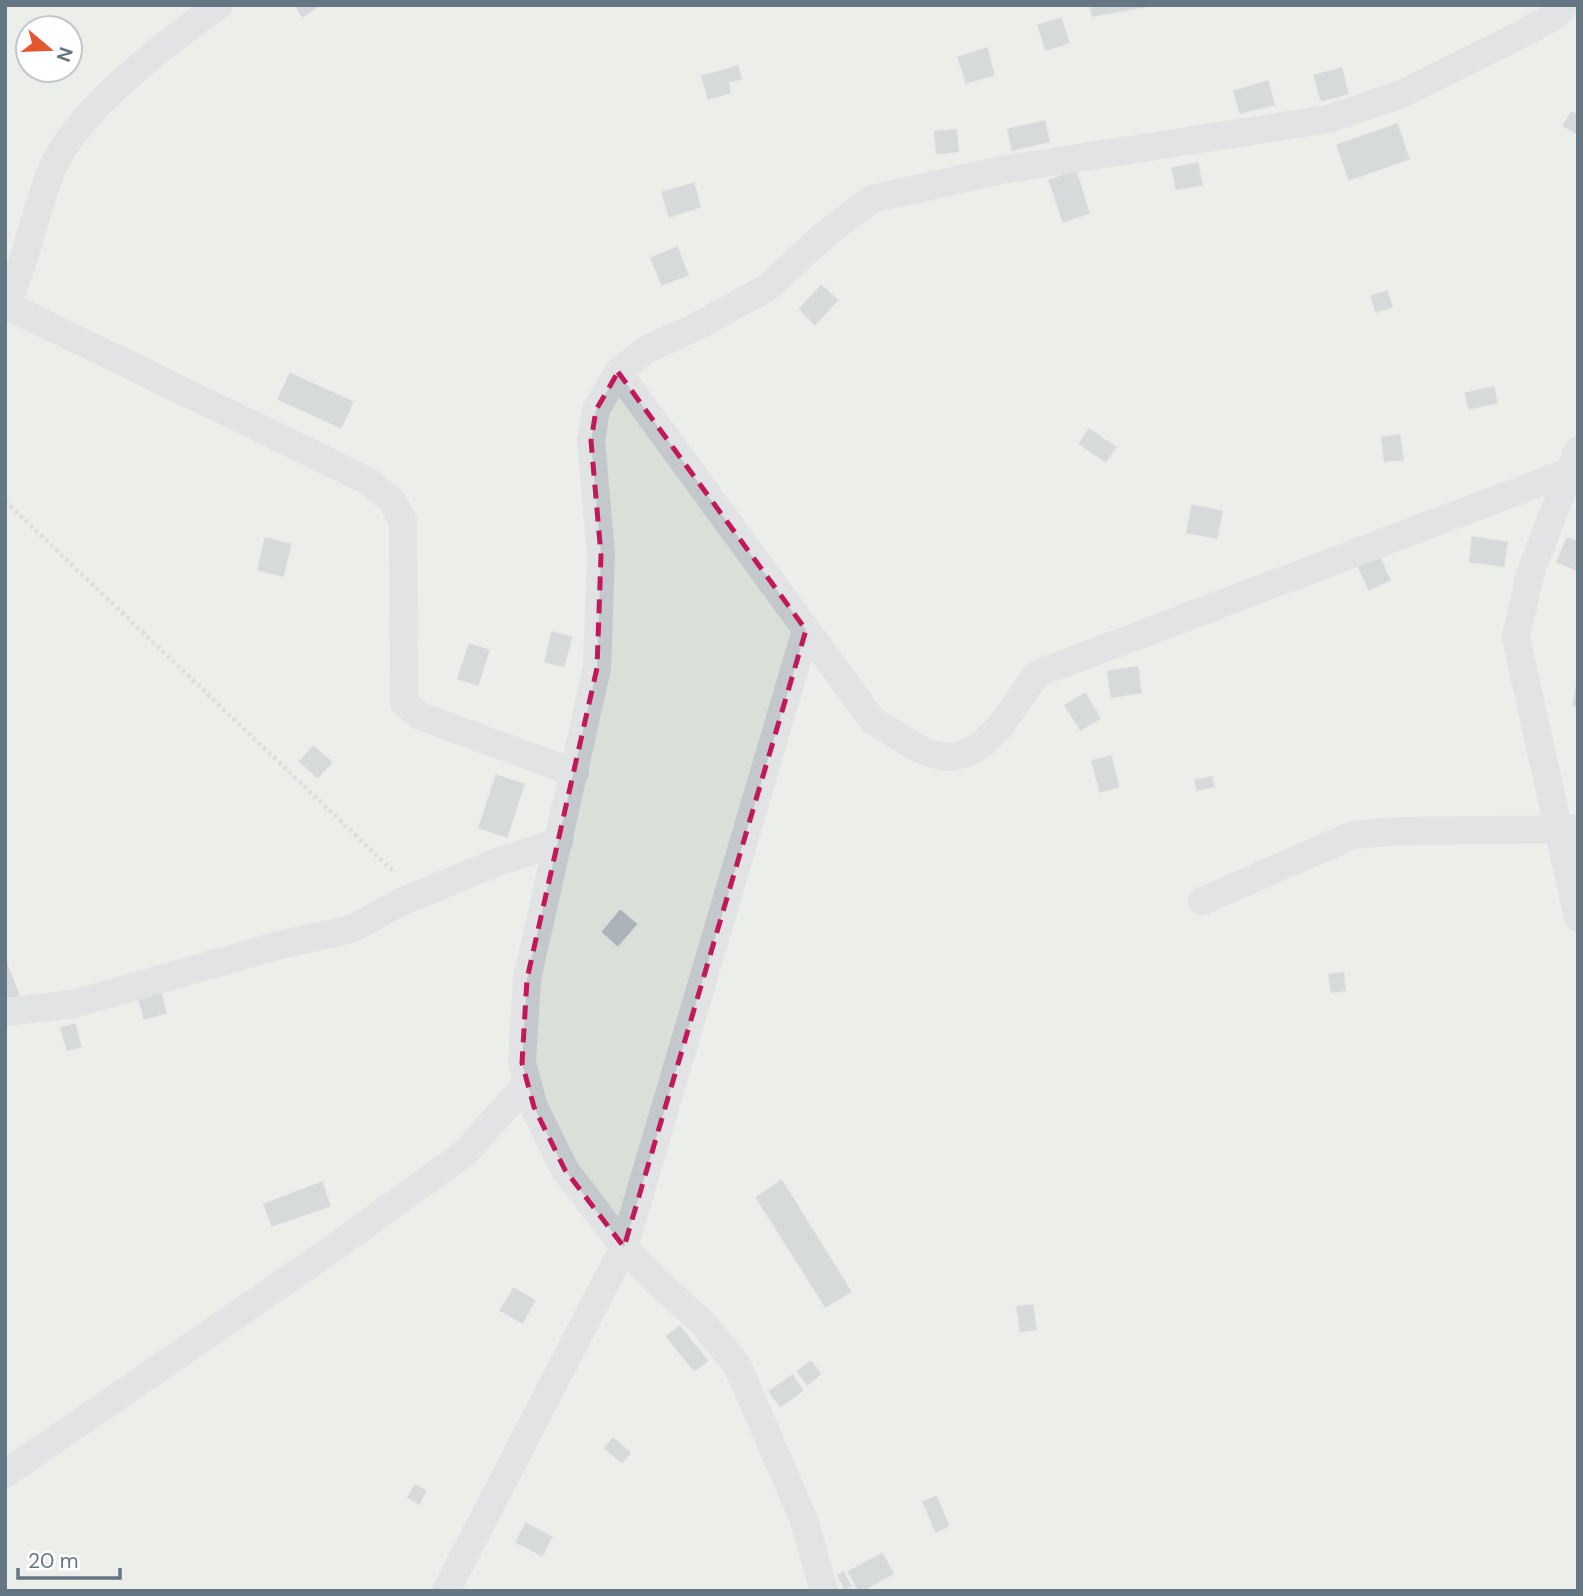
<svg xmlns="http://www.w3.org/2000/svg" width="1583" height="1596" font-family="'DM Sans',sans-serif">
  <style>
    .green { fill: #dadfd7; fill-rule: evenodd }
    .building { fill: #aab3b9; stroke: #dcdcda; stroke-width: 2 }
    .lines { fill: none; stroke-linecap: round; stroke-linejoin: round }
    .path { stroke: #bbbfc2; stroke-width: 4.5; stroke-dasharray: 3.5 3.5; stroke-linecap: butt }
    .street { stroke: #c3c8cc; stroke-width: 28 }
    .marked { fill: none; stroke: #c2185b; stroke-width: 5; stroke-dasharray: 14 9; stroke-linejoin: round }
  </style>
  <rect width="100%" height="100%" fill="#fafaf8"/>
  <path class="green" d="M5 5H1578V1591H5ZM28 28H70V70H28Z"/>
  <path class="building" d="M293 5H322L302 19Z
    M1089 5H1147V8L1091 18Z
    M1062 16 1071 44 1045 52 1036 24Z
    M988 46 996 76 965 85 956 56Z
    M739 64 743 80 730 83 732 94 707 101 700 75Z
    M1343 66 1350 95 1320 103 1312 74Z
    M1269 79 1276 106 1239 115 1232 90Z
    M1571 110 1578 114V136L1561 126Z
    M1046 119 1051 143 1011 152 1006 128Z
    M1398 122 1411 160 1348 182 1335 144Z
    M958 128 960 153 935 155 933 130Z
    M1199 161 1204 186 1175 191 1170 167Z
    M1077 169 1091 214 1062 224 1047 179Z
    M695 181 702 208 668 219 660 191Z
    M678 245 690 276 661 287 649 257Z
    M821 283 840 300 815 327 797 309Z
    M1388 289 1394 308 1375 314 1369 295Z
    M289 371 355 401 342 430 276 400Z
    M1495 385 1499 404 1468 411 1463 392Z
    M1089 427 1118 447 1106 464 1077 444Z
    M1401 433 1405 461 1383 463 1380 436Z
    M1191 503 1224 510 1218 540 1185 534Z
    M1471 535 1509 541 1505 568 1468 563Z
    M264 536 293 543 284 578 256 571Z
    M1566 536 1578 540V572L1555 563Z
    M1378 549 1392 581 1368 592 1354 561Z
    M551 630 574 636 565 668 543 663Z
    M468 642 491 649 479 687 456 680Z
    M1139 665 1143 694 1110 699 1106 670Z
    M1578 670V708L1571 706Z
    M1086 691 1102 719 1080 732 1063 705Z
    M313 744 334 762 318 780 297 762Z
    M1112 754 1121 788 1099 794 1090 760Z
    M495 773 526 783 508 839 477 829Z
    M1213 775 1216 788 1196 792 1193 779Z
    M620 908 639 924 618 948 600 932Z
    M5 955 21 996 5 1003Z
    M1345 971 1347 992 1330 994 1327 973Z
    M162 991 168 1014 143 1021 137 998Z
    M76 1022 83 1048 66 1052 59 1027Z
    M782 1178 853 1292 825 1309 754 1197Z
    M323 1180 332 1207 271 1228 262 1203Z
    M513 1286 537 1300 523 1325 498 1311Z
    M1034 1303 1038 1331 1019 1333 1015 1305Z
    M680 1324 710 1361 694 1373 664 1336Z
    M811 1359 823 1374 807 1387 795 1371Z
    M793 1373 805 1391 780 1409 767 1391Z
    M613 1436 633 1453 622 1465 602 1448Z
    M414 1483 428 1490 420 1506 406 1498Z
    M937 1494 951 1527 935 1534 921 1501Z
    M525 1521 554 1536 543 1558 514 1543Z
    M883 1551 895 1574 865 1591H857L846 1571Z
    M844 1570 853 1586 844 1591 836 1575Z"/>
  <g class="lines">
    <path class="path" d="M5 501 393 871"/>
    <path class="street" d="M6 305 366 480 392 500 403 522 404 703 420 716 575 773
      M5 306C26 263 34 214 52 169 79 108 165 44 219 5
      M618 372 873 721C890 731 907 743 924 751 981 776 1009 710 1037 674L1568 472
      M1578 450 1530 574 1516 637 1578 918
      M1202 901 1353 835 1401 831 1578 829
      M5 1012 73 1004 280 945 352 929 401 902 500 861 559 842
      M5 1474 325 1254 465 1153 526 1084
      M446 1591 624 1247 806 630
      M824 1591 804 1520 737 1365 700 1320 656 1281 624 1247 565 1170 534 1107 522 1063 527 979 597 668 601 555 591 441 596 410 618 372 647 349 692 329 767 288 828 232 872 199 1001 170 1329 119 1404 93 1520 35 1556 15 1565 5"/>
  </g>
  <path d="M0 0H1583V1596H0ZM618 372 806 630 624 1247 565 1170 534 1107 522 1063 527 979 597 668 601 555 591 441 596 410Z" fill="#fafaf8" fill-opacity=".55" fill-rule="evenodd"/>
  <path class="marked" d="M618 372 806 630 624 1247 565 1170 534 1107 522 1063 527 979 597 668 601 555 591 441 596 410Z"/>
  <rect width="1583" height="1596" fill="none" stroke="#657683" stroke-width="14"/>
  <g transform="translate(49 49) rotate(109)"><circle r="33" fill="#ffffff" stroke="#c1c8cd" stroke-width="2"/>
  <path d="M0-5L12 26L0 18L-12 26Z" fill="#e4572e"/>
  <text y="-10" font-size="19" font-weight="bold" text-anchor="middle" fill="#657683">N</text>
  </g>
  <path d="M18 1568v10h102v-10" fill="none" stroke="#657683" stroke-width="3.5"/>
  <text x="28" y="1568" font-size="21" fill="#657683" stroke="#ffffff" stroke-width="5" paint-order="stroke">20 m</text>
</svg>
